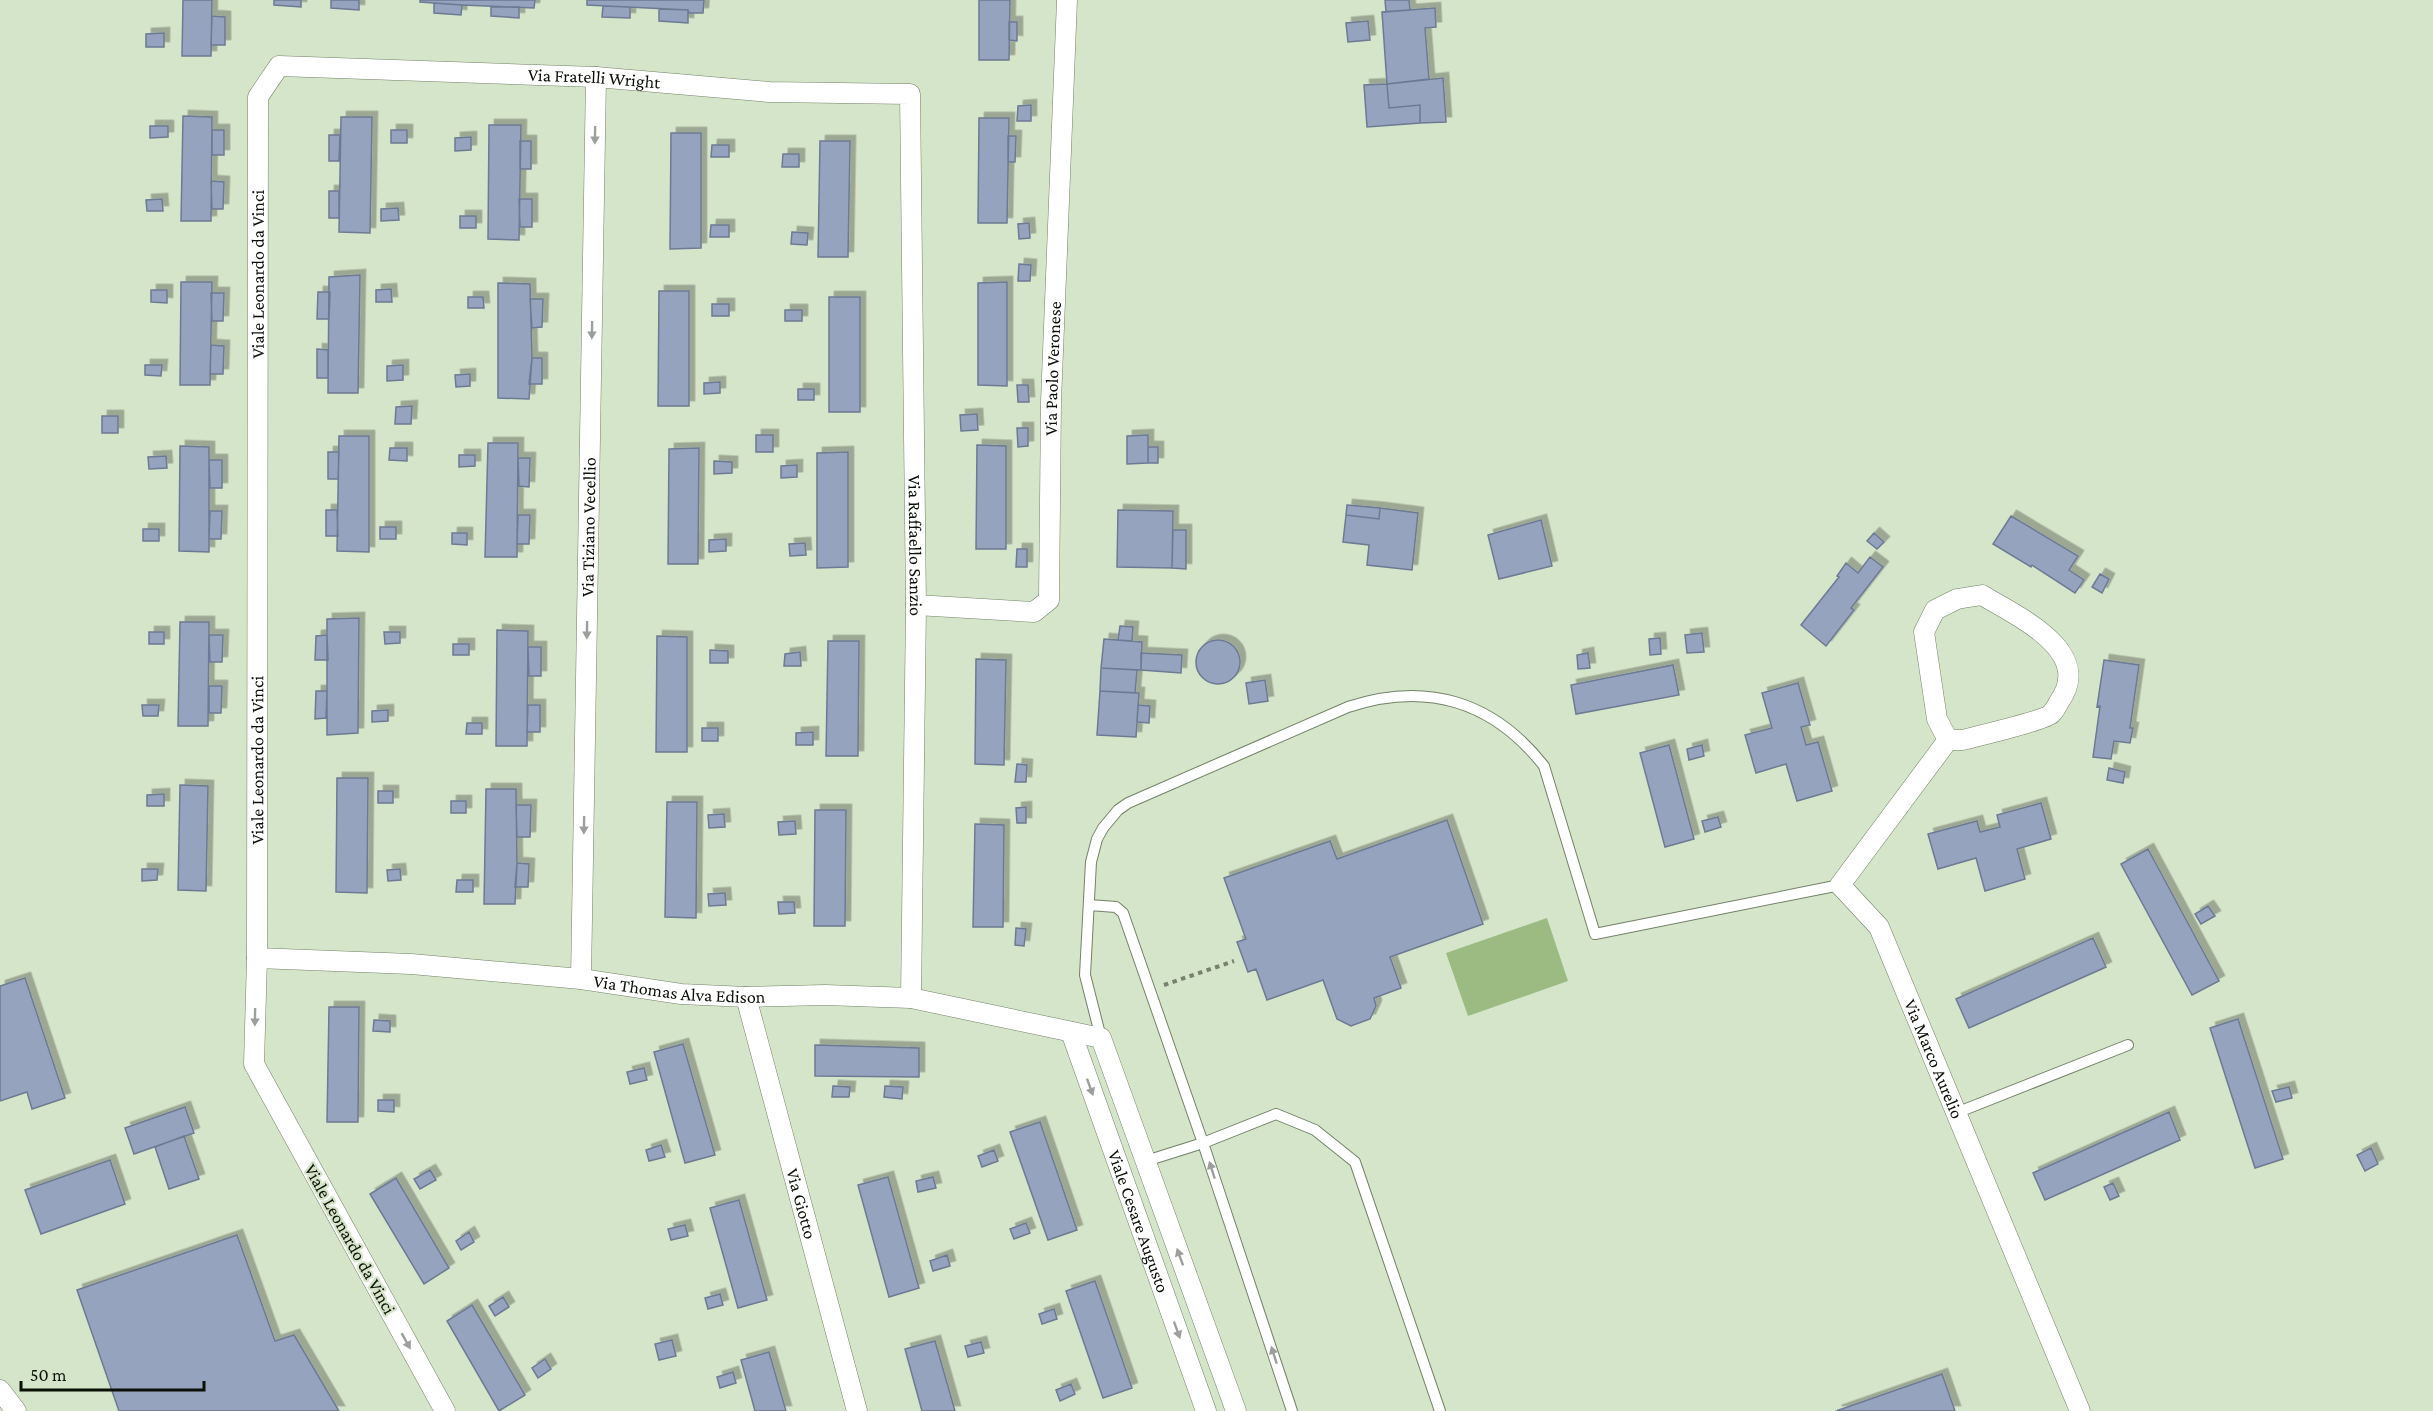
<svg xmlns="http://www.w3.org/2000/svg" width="2433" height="1411" font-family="'Crimson Pro',serif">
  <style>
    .green { fill: #9cbb83 }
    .building { fill: #96a3be; stroke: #6d7a93; stroke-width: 1.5; filter: url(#shadow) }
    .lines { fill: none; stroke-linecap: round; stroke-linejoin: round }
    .service-casing { stroke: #738268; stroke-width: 12 }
    .minor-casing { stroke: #738268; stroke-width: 21 }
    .path { stroke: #76816e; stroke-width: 4; stroke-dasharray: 4.5 4.5; stroke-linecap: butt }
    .service { stroke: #fff; stroke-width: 10 }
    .minor { stroke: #fff; stroke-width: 20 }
    .oneway { fill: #9d9f9c }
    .labels { text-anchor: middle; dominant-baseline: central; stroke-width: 4.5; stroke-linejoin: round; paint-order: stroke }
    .street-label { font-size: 18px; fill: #0b1007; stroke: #d5e5c9 }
  </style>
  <defs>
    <filter id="shadow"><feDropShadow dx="5.5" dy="-5.5" stdDeviation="0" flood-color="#0004"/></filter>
  </defs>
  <rect width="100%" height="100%" fill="#d5e5c9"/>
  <path class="green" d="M1547 918 1568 981 1468 1016 1446 953Z"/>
  <path class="building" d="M183 0H212L211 56H182Z
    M274 0H301V7L274 5Z
    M331 0H359V10L331 8Z
    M420 0H535L534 8 462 5 420 2Z
    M587 0H704L703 13H689L688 10 587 5Z
    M979 0H1010L1009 60H979Z
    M1385 0H1409L1410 10 1386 12Z
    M434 3 462 5 461 15 434 13Z
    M603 6 630 7V18L602 17Z
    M491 7H519V18L491 16Z
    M1435 8 1436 27 1425 28 1429 79 1387 84 1382 12Z
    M659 9 688 10V23L659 21Z
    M212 16 225 17V45H211Z
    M1368 21 1370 40 1348 42 1346 23Z
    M1009 22H1017V41L1009 40Z
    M164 33V47H146V34Z
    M1443 78 1446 122 1420 123V105L1389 108 1387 84Z
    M1387 84 1389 108 1420 105V123L1367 127 1364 85Z
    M1031 105V121H1017L1018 106Z
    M183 116 212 117 211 221H181Z
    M341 117H372L370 233 339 232Z
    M979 118H1009L1007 223H978Z
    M489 125H521L519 240 488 239Z
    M150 126H168V137L150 138Z
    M212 130H224V155H212Z
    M391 130H407V143H391Z
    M671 133H701V248L670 249Z
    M329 135H340L339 161H329Z
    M1008 136H1016L1015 162H1008Z
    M471 137V150L455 151V138Z
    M520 141H531V169H520Z
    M820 141H850L848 257H818Z
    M712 145H729V157H711Z
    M783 154H799V167H782Z
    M211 181 224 182 223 209H212Z
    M329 191H339V218H329Z
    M162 199 163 211H147L146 200Z
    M519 199H532V227H520Z
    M398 208 399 220 381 221V209Z
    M460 216H476V228H460Z
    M1029 223 1030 238 1019 239 1018 224Z
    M711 225H729V237H710Z
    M792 232 808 233 807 245 791 244Z
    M1019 264 1031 265 1030 281H1018Z
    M360 275 358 393H328L329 277Z
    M181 282H212L210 385H180Z
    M1007 282V386L978 385V283Z
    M498 283 530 284 532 358 529 399 498 398Z
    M391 289 392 302H376V290Z
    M151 290H167V303L151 302Z
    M659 291H689V406H658Z
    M318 292H330L329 319H317Z
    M211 293H224L223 321H212Z
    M468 297H483L484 308H468Z
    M829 297H860V412H829Z
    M530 299H543L542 327 532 328Z
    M712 304H729V316H712Z
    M785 310H802V321H785Z
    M211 345 224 346 223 374H210Z
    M317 349 328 350V378H317Z
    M532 358H542V384H529Z
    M145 365H162L161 376 145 375Z
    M403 365V380L387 381V366Z
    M470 374V386L456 387 455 375Z
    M720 382V393L704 394V383Z
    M1017 385H1028L1029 402H1018Z
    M798 389H814V400H798Z
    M412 406 411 424H395L396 407Z
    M977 414 978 430 961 431 960 415Z
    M102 416H118V433H102Z
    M1017 428H1028V446L1018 447Z
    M756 435H773V452H756Z
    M1148 435V463L1127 464V436Z
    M339 436H369V552L337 551Z
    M488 443H518L517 557H485Z
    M977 445 1006 446V549H976Z
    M180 446 209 447V552L179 551Z
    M1148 447H1158V463H1148Z
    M390 448H407V461L389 460Z
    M699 448 698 564H668L669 449Z
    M328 452H339L338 479H328Z
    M848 452V567L817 568V453Z
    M459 455H475V466L459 467Z
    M166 456 167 468 149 469 148 457Z
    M518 458H530L529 487 519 486Z
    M209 460H222V488H210Z
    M714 461 732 462V473L714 474Z
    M797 465V477L781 478V466Z
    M1347 505 1380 508 1379 519 1346 515Z
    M1380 508 1418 513 1412 570 1367 565 1369 545 1343 542 1346 515 1379 519Z
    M326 510H337L338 536H326Z
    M1118 510 1173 511 1172 568 1117 567Z
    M210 511H222L221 539H209Z
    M518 515H530L529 544H517Z
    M2011 516 2078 556 2069 570 2084 580 2075 593 2032 565 2031 567 1993 544Z
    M1541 520 1552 566 1499 579 1488 535Z
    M380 527H396V539H380Z
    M143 529H159V541H143Z
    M1173 530H1186V569L1172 568Z
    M452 533H467V545L452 544Z
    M1874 533 1884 542 1877 549 1867 541Z
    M726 539V551L709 552V540Z
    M805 543 806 555 790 556 789 544Z
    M1017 549H1027V567H1016Z
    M1870 557 1883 567 1851 608 1854 610 1826 646 1801 625 1839 577 1837 576 1846 563 1858 573Z
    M2100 574 2109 579 2102 593 2092 587Z
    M359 618 358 733 327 735V619Z
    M180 622H209L208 726H178Z
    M1120 626 1133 627 1132 641 1118 640Z
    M497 630 528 631 527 746H496Z
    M149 632H164V644H149Z
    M384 632H400V643L385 644Z
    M1702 633 1704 652 1687 653 1685 635Z
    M209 635H223L222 662H210Z
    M327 635 328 660H315L316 636Z
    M657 636 687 637V752H656Z
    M1660 638 1661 654 1650 655 1649 639Z
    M1104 639 1142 642 1141 670 1101 668Z
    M1196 662a22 22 0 1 1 44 0a22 22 0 1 1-44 0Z
    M828 641H859L858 756H826Z
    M453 644H469V655H453Z
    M528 647H541V676H529Z
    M710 650 728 651V663H710Z
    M800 652 801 666H784L785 654Z
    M1141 653 1182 655 1181 673 1141 670Z
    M1588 653 1590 668 1578 669 1577 655Z
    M976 659 1006 660 1004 765 975 764Z
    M2104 660 2139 665 2130 728H2133L2130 743 2114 741 2111 759 2093 757 2100 706 2097 707Z
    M1673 665 1679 695 1576 714 1571 685Z
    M1101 668 1137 670 1135 693 1100 691Z
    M1265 680 1268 701 1249 704 1246 683Z
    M1798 683 1810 725 1801 727 1806 745 1818 742 1832 791 1797 801 1786 764 1756 773 1745 735 1772 728 1762 693Z
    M209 686H222L221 713H209Z
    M316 691H327L326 718 315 719Z
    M1100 691 1139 693 1136 737 1097 735Z
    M142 705H159L158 716H143Z
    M528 705H540V732H527Z
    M1138 705 1150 706 1149 723 1137 722Z
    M388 710V721L372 722V711Z
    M467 723H482V734H466Z
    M702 728H718V741H702Z
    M813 732V745H796V733Z
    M1669 745 1694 839 1665 847 1640 753Z
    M1702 745 1704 756 1689 760 1687 749Z
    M1017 764 1027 765 1026 782H1015Z
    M2109 768 2125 772 2123 783 2107 780Z
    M337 778H368L367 893 336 892Z
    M180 785 208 786 206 891 178 890Z
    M486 789H516L517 863 515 904H484Z
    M378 791H393V803H378Z
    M164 794V806H147V795Z
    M451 801H466V813H451Z
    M667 802H697L696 918 665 917Z
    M2041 803 2051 839 2017 849 2025 879 1985 891 1976 858 1938 869 1928 834 1977 821 1980 832 2000 827 1997 815Z
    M516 805H531L530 837H517Z
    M1026 807V823H1017L1016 808Z
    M815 810H846L845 926H814Z
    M724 814 725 827 709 828 708 815Z
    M1718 817 1721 827 1705 832 1702 821Z
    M1447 820 1483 924 1390 957 1401 988 1374 998 1376 1006 1370 1019 1351 1026 1337 1019 1323 980 1267 1000 1256 969 1248 972 1237 942 1246 939 1224 878 1330 841 1337 859Z
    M795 821 796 834 779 835 778 822Z
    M975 824 1004 825 1003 927H973Z
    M2148 849 2219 981 2192 995 2121 864Z
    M517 863 529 864 528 887H515Z
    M142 869H158L157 880 142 881Z
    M400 869 401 880 388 881 387 870Z
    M457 880H473V892H456Z
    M725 893 726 905 709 906 708 894Z
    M778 902H794L795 913 779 914Z
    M2208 906 2215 916 2201 924 2195 914Z
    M1016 928 1026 929 1024 946 1015 945Z
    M2093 938 2106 967 1969 1028 1956 999Z
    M25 978 65 1098 32 1109 27 1092 0 1101V986Z
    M329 1007H359L358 1122H327Z
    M2238 1019 2283 1159 2255 1168 2210 1028Z
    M374 1020 390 1021V1032L373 1031Z
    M683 1044 715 1155 685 1163 654 1052Z
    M815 1045 919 1048V1077L815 1076Z
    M644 1068 647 1080 630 1084 627 1072Z
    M833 1086 850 1087 849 1097H832Z
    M885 1086 903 1087 902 1099 884 1097Z
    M2289 1087 2292 1098 2276 1102 2272 1091Z
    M378 1100H394V1112L378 1111Z
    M185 1107 194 1133 134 1154 125 1128Z
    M2169 1112 2180 1140 2045 1200 2033 1173Z
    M1040 1122 1077 1230 1048 1240 1010 1132Z
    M184 1136 199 1179 169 1189 155 1147Z
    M661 1145 665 1157 649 1161 646 1150Z
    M2371 1148 2378 1164 2365 1171 2357 1155Z
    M994 1150 998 1161 982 1167 978 1156Z
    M110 1160 125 1204 41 1234 25 1190Z
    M430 1170 436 1180 420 1189 414 1179Z
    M888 1177 919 1288 889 1297 858 1185Z
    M933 1177 936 1188 918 1192 916 1181Z
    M396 1178 449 1268 424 1284 370 1194Z
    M2113 1183 2119 1196 2110 1200 2104 1187Z
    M739 1200 767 1300 738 1308 710 1208Z
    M1026 1223 1030 1233 1014 1239 1010 1229Z
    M685 1225 688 1236 671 1240 668 1229Z
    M469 1232 474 1242 461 1250 456 1241Z
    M237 1235 275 1341 294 1335 339 1411H119L77 1290Z
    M947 1255 950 1266 933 1271 930 1261Z
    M1095 1281 1132 1388 1103 1398 1066 1291Z
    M720 1294 723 1305 708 1309 705 1298Z
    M503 1297 509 1307 495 1316 489 1306Z
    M472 1305 525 1395 499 1411 447 1321Z
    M1054 1309 1057 1319 1042 1324 1039 1314Z
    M672 1340 676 1356 659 1360 655 1344Z
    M935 1341 955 1411H922L905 1349Z
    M981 1342 984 1353 968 1357 965 1346Z
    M769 1352 786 1411H755L741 1360Z
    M545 1359 551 1369 538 1378 532 1368Z
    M733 1372 736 1383 720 1388 717 1377Z
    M1942 1374 1955 1411H1836Z
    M1071 1384 1075 1394 1060 1401 1056 1390Z"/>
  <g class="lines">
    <g class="service-casing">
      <path id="service" d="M1089 905 1116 907 1123 913 1203 1143 1292 1411
        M1101 1038 1085 975 1091 862 1097 839 1103 828 1118 810 1128 803 1348 707C1426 681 1493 701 1544 766L1595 934 1840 885
        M1956 1113 2128 1045
        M1146 1161 1203 1143 1276 1114 1315 1130 1355 1162 1440 1411"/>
    </g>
    <g class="minor-casing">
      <g id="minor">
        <path d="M1982 595C2018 617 2095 651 2059 702 2057 706 2054 711 2051 714 2045 720 1977 736 1963 740H1948L1937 719 1924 632 1935 610 1957 599Z"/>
        <path id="s1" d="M916 605 1034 612 1049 600 1051 402 1067 0"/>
        <path id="s2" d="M1948 740 1840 885 1879 927 2080 1411"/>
        <path id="s3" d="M257 958 411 964 581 979 681 994 746 997 825 995 911 998 1101 1038 1236 1411"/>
        <path id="s4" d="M581 979 596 77"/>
        <path id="s5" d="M746 997 857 1411"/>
        <path id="s6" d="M1071 1032 1206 1411"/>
        <path d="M0 1390 16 1411"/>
        <path id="s7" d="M445 1411 254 1064 257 958 258 97 279 66 596 77 769 92 910 94 916 605 911 998"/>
      </g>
    </g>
    <path class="path" d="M1164 985 1234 961"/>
    <use href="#service" class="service"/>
    <use href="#minor" class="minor"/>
  </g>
  <defs><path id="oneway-solid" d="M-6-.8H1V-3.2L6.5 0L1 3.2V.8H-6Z" transform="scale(1.5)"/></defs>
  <g class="oneway">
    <use href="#oneway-solid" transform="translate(595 135) rotate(91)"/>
    <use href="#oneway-solid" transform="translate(592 330) rotate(91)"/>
    <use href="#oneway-solid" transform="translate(587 630) rotate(91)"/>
    <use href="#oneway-solid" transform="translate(584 825) rotate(91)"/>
    <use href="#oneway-solid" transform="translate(255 1017) rotate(91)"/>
    <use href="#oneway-solid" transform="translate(1090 1087) rotate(70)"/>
    <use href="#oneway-solid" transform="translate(1212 1170) rotate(-108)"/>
    <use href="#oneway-solid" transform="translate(1180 1257) rotate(-110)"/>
    <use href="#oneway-solid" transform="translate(1177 1330) rotate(70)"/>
    <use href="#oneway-solid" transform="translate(406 1341) rotate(61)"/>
    <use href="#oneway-solid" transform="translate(1274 1355) rotate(-108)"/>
  </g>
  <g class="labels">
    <g class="street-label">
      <text stroke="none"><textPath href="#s7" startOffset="1716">Via Fratelli Wright</textPath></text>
      <text stroke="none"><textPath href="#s7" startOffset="1186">Viale Leonardo da Vinci</textPath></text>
      <text stroke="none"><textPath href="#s1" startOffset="369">Via Paolo Veronese</textPath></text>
      <text stroke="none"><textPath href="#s4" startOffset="452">Via Tiziano Vecellio</textPath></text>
      <text stroke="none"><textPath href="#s7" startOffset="2484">Via Raffaello Sanzio</textPath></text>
      <text stroke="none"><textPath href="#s7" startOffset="700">Viale Leonardo da Vinci</textPath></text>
      <text stroke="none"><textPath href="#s3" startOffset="424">Via Thomas Alva Edison</textPath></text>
      <text stroke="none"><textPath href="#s2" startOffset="381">Via Marco Aurelio</textPath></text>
      <text stroke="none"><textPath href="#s5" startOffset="214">Via Giotto</textPath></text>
      <text stroke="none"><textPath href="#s6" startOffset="201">Viale Cesare Augusto</textPath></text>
      <text transform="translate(350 1239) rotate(61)">Viale Leonardo da Vinci</text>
    </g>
  </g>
  <path d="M21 1381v9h183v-9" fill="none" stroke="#0b1007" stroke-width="3"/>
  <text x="30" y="1381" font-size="18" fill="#0b1007" stroke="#d5e5c9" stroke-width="4.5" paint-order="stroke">50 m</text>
</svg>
